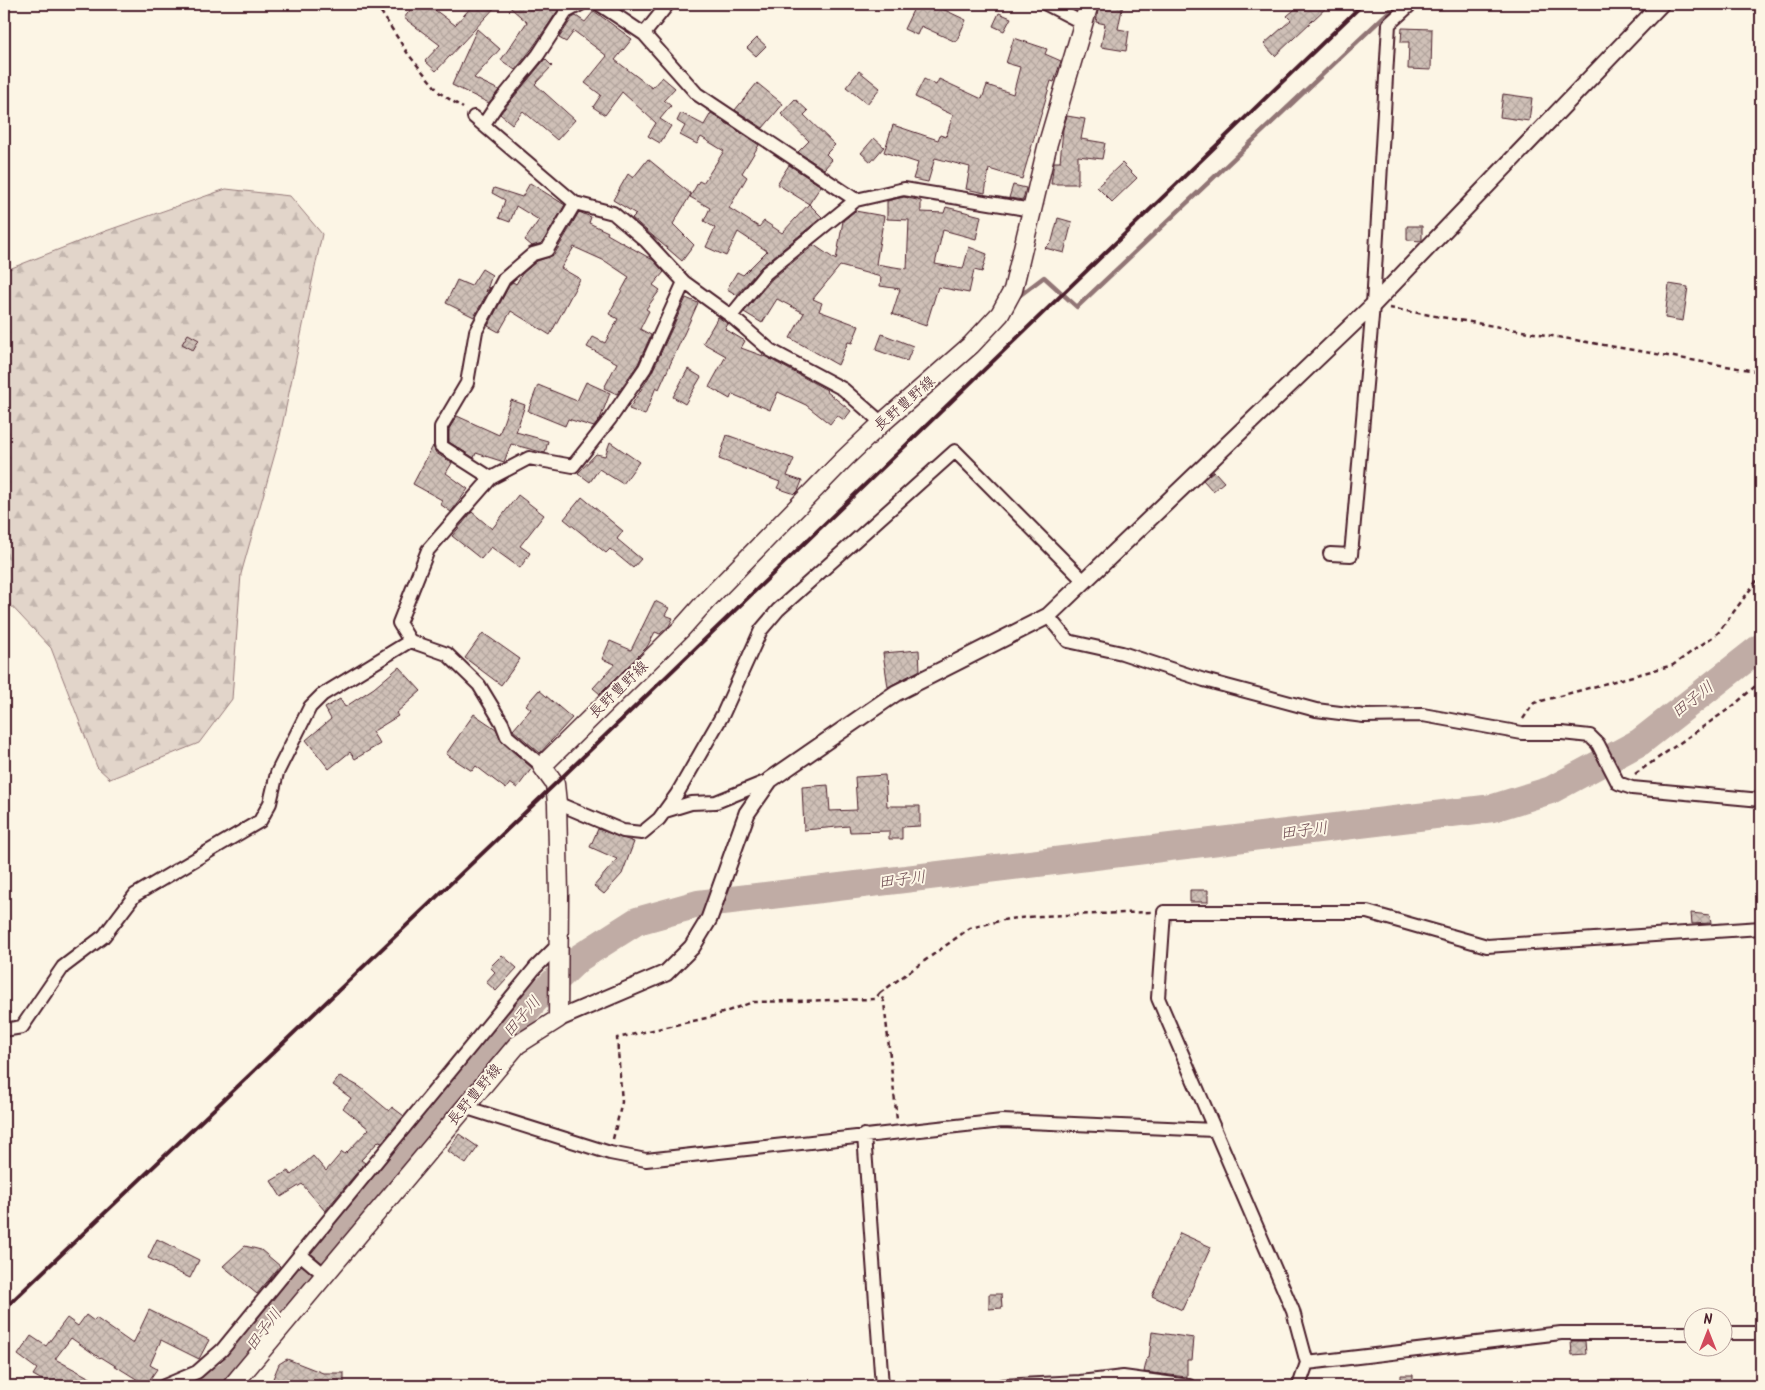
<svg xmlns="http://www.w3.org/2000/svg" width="1765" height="1390" font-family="Kalam,'Klee One',sans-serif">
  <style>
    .forest { fill: url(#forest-firs); stroke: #967a7a }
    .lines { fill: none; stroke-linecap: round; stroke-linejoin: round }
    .stream { stroke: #917474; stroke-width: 4.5 }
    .river { stroke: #c0aca5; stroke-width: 28 }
    .building { fill: url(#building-cross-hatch); stroke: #4a1f2b }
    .minor-casing { stroke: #4a1f2b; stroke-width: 16 }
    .tertiary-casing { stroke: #4a1f2b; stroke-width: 19 }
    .secondary-casing { stroke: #4a1f2b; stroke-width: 21 }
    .path { stroke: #4a1f2b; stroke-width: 2.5; stroke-dasharray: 5 4; stroke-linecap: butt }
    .minor { stroke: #fcf5e5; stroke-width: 12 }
    .tertiary { stroke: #fcf5e5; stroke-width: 15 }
    .secondary { stroke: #fcf5e5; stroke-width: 18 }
    .rail { stroke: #4a1f2b; stroke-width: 4 }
    .labels { text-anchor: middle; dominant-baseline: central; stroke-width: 4; stroke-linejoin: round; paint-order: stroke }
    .street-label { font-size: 15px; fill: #4a1f2b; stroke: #fcf5e5 }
    .water-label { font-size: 16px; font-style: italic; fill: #6d4950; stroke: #fcf5e5 }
  </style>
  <defs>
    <pattern id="forest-firs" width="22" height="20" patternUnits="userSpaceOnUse" patternTransform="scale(1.25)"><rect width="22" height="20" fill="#e2d5ca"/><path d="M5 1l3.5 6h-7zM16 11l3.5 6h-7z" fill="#c3b6ae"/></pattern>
    <pattern id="building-cross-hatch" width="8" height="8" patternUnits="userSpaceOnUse" patternTransform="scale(1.25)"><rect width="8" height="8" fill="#cfc0b7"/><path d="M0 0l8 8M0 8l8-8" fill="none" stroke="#b3a59e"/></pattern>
  </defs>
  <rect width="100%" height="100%" fill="#fcf5e5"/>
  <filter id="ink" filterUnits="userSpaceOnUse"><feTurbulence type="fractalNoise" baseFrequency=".02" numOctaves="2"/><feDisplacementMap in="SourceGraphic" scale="10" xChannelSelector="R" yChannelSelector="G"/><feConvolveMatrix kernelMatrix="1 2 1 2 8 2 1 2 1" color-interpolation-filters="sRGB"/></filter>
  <g filter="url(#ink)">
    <path class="forest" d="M226 189 290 196 322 234 280 436 241 574 232 699 199 743 110 779 97 767 51 648 4 598V271L103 232Z"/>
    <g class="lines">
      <path class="stream" d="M1015 299 1044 277 1077 307 1397 4"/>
      <path class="river" d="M203 1386 228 1376 262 1335 312 1264 534 1001 579 958 637 921 698 904 1493 808 1551 790 1640 742 1761 647"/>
    </g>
    <path class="building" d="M415 4H427L455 25 474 4H498L436 71 425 61 440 45 404 18Z
      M506 4H558L561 6 531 50 515 70 501 60 527 22Z
      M916 4H932L966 20 956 42 921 26 917 35 904 29Z
      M1099 4H1123L1118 29 1129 31 1126 51 1101 47 1105 24 1096 22Z
      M1301 4H1330L1275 56 1264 44 1291 20 1287 16Z
      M594 11 632 39 615 60 652 88 662 77 675 88 664 100 671 106 660 119 671 126 660 143 648 136 656 123 622 92 605 115 593 107 601 95 585 83 607 56 574 31 566 42 559 38 572 18 576 16 585 22Z
      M999 13 1011 18 1004 31 993 26Z
      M1402 28 1432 29 1431 70 1408 69 1409 42H1401Z
      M477 29 500 49 474 78 499 90 489 103 452 85Z
      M757 38 766 46 756 56 747 48Z
      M1014 38 1047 49 1045 54 1061 61 1054 82 1051 81 1022 179 989 169 985 193 966 189 970 167 935 158 928 182 913 179 918 163 884 152 893 125 938 140 940 135 946 137 953 115 915 97 924 79 936 85 939 79 982 99 987 85 1013 94 1020 67 1006 63Z
      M545 59 552 66 535 84 575 120 557 140 523 111 512 124 500 114Z
      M859 71 880 88 867 104 846 87Z
      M757 83 783 104 763 128 735 110Z
      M1503 94 1532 98 1529 121 1500 117Z
      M795 99 808 111 804 115 835 145 826 154 832 160 824 169 798 152 809 141 781 114Z
      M681 113 704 125 711 113 759 145 742 173 747 177 729 208 759 227 764 221 782 233 809 204 822 217 761 267 737 295 727 289 737 272 743 275 767 251 738 232 726 256 706 247 715 228 704 221 710 208 690 197 699 181 703 183 724 151 701 137 697 144 680 135 685 126 677 121Z
      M1067 116 1085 119 1081 139 1105 143 1102 159 1078 156V184H1051L1054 162H1060L1063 129Z
      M874 138 884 147 871 162 861 153Z
      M648 159 691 194 673 224 694 245 682 261 632 218 636 214 613 200 628 174 633 178Z
      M1122 163 1137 178 1112 202 1097 187Z
      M789 165 821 186 809 204 777 184Z
      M530 183 565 205 542 243 532 246 525 240 539 220 516 206 510 222 499 218 505 200 492 193 494 188 522 197Z
      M1013 185 1026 188 1023 200 1009 198Z
      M904 197 921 201V212L944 213 946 207 981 216 976 239 943 230 935 264 963 269 969 247 987 254 982 272 974 270 969 293 938 287 926 326 892 314 900 289 880 286 881 277 840 266 813 299 822 303 819 311 859 326 852 343 848 342 838 365 790 338 804 313 777 299 762 323 744 312 772 279 814 245 836 260 843 221 855 211 884 216 876 264 907 269 909 220 887 219V201Z
      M579 212 591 217 589 223 608 232 607 234 653 260 664 272 653 285 660 290 646 309 649 311 640 329 651 335 638 364 617 394 604 388 617 363 587 347 593 337 605 343 618 319 609 314 629 277 605 261 574 247 561 268 580 279 550 335 511 311 499 332 488 326 510 284 513 282 516 284 522 274 537 261 554 255Z
      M1058 218 1072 222 1064 253 1045 248 1052 241Z
      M1407 226H1422V241L1407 240Z
      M482 269 492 275 486 292 491 286 474 317 446 303 457 280 471 286Z
      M1669 284 1688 287 1683 321 1665 318Z
      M686 298 698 303 659 389 656 387 645 415 629 409 652 372Z
      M718 317 728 324 725 329 745 341 741 348 766 357 827 390 826 391 851 411 844 420 837 415 830 424 806 405 778 392 770 410 732 394 730 399 709 387 726 356 703 343Z
      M188 334 199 340 193 350 182 344Z
      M882 334 913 346 907 361 876 350Z
      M688 369 701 377 685 404 673 397Z
      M586 382 610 393 600 419 594 427 568 419 565 426 528 411 538 385 577 401Z
      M511 400 525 405 516 432 548 441 545 453 511 444 504 462 476 453 474 458 449 442V429L457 416 499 435Z
      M727 435 794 459 787 476 802 481 798 491 795 494 777 488 780 482 719 459Z
      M610 442 639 462 623 484 599 469 590 482 578 473 596 454 605 456Z
      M433 446 436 453 452 463 446 473 468 489 451 512 440 504 442 500 413 484Z
      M1214 471 1224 482 1213 491 1203 480Z
      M518 495 544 515 520 546 530 553 520 568 491 547 481 559 452 536 472 512 492 529Z
      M582 497 623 531 617 539 641 559 633 568 610 549 606 553 564 519Z
      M655 601 669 608 665 615 673 618 669 626 660 634 655 632 647 647 600 694 593 688 615 664 602 659 610 641 631 650Z
      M483 633 520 659 501 685 465 658Z
      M919 650 920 670 888 687 883 653Z
      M399 667 421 691 396 713 398 716 372 732 380 744 355 759 350 752 329 769 306 740 331 719 325 708 340 699 345 707 374 688Z
      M539 690 572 718 540 753 513 730 531 709 526 705Z
      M474 714 496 729 502 742 532 768 517 788 510 783 506 789 476 766 472 771 446 754Z
      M885 775 887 806H920V826L902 827V839H889V831L850 832 849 826 804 830 802 787 828 785 830 811 857 810 855 777Z
      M598 829 634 842 622 874 604 894 594 886 617 859 590 847Z
      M1190 890H1208V902H1190Z
      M1691 913 1710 915 1711 923 1692 924Z
      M502 955 517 968 496 991 486 982 495 972 490 967Z
      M340 1076 360 1087 389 1111 392 1107 404 1116 382 1142 379 1141 361 1160 365 1163 325 1211 302 1184 281 1197 271 1181 288 1171 291 1175 313 1156 326 1171 342 1152 345 1154 349 1150 369 1129 343 1108 351 1098 333 1085Z
      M459 1134 478 1147 466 1164 448 1151Z
      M1180 1233 1211 1247 1182 1310 1152 1296Z
      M157 1239 199 1260 190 1278 148 1258Z
      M245 1246 261 1250 280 1266 257 1294 223 1266Z
      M989 1294H1001L1002 1308 989 1309Z
      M149 1310 209 1340 199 1359 161 1340 150 1365 157 1369 146 1385 101 1357 100 1358 71 1338 55 1359 105 1386H53L33 1375 37 1369 18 1355 31 1336 46 1346 67 1318 78 1326 86 1315 94 1321 96 1318 133 1344Z
      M1152 1332 1194 1338 1192 1360H1187V1377L1144 1372 1147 1358H1149Z
      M1571 1341H1585L1586 1354 1572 1355Z
      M287 1359 323 1373H344V1386H285L272 1381 279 1364Z
      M1401 1375H1413V1386H1401Z"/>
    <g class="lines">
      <g class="minor-casing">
        <path id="minor" d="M599 4 644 34 668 4
          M1046 4 1083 23
          M644 34 697 94 856 200 904 189 1032 210
          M474 117 575 203 613 213 646 241 684 282 731 316 770 350 843 389 882 423
          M484 124 496 106 538 55 566 12 581 4
          M731 316 766 273 856 200
          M491 478 441 446V427L467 383 476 331 504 279 533 254 547 250 575 203
          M1330 554 1351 555 1373 305 1389 24 1411 4
          M1048 616 1068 641 1122 653 1204 680 1316 710 1364 716 1423 715 1522 733H1562L1590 736 1598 744 1618 783 1632 788 1761 800
          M410 641 399 623 428 550 491 478 529 458 573 466 610 419 645 368 684 282
          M557 803 623 831 642 833 659 819 677 794 723 714 761 630 778 610 955 451 1084 581
          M665 811 691 803 716 802 770 780
          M4 1030 22 1027 63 967 104 936 135 895 260 821 270 803 277 773 310 707 322 695 410 641 447 654 479 685 502 723 507 736 542 766
          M464 1107 610 1153 646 1160 1002 1121 1214 1130
          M864 1135 882 1386
          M301 1255 326 1276
          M1722 1333H1761
          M1307 1363 1561 1333H1692
          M164 1386 197 1372 222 1350 535 968 558 945
          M1002 1386 1080 1382 1123 1377 1189 1386
          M1299 1386 1307 1363 1293 1311 1158 998 1164 912H1367L1487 946 1761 928"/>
      </g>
      <g class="tertiary-casing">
        <path id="tertiary" d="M558 1019 666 973 692 947 709 919 747 813 770 780 896 693 1048 616 1373 305 1661 4"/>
      </g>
      <g class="secondary-casing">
        <path id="secondary" d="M232 1386 517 1045 558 1019 559 894 557 803 555 784 542 766 681 629 705 602 844 459 882 423 971 345 1000 314 1013 290 1048 143 1089 4"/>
      </g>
      <path class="path" d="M376 4 408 54 440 93 463 108
        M1389 308 1761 372
        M1523 719 1534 703 1673 665 1718 633 1761 575
        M1635 774 1733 706 1761 681
        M880 993 970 928 1008 919 1040 916 1151 912
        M613 1139 622 1102 617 1038 711 1017 753 1002 875 999 880 993 884 1002 897 1120"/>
      <use href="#minor" class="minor"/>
      <use href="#tertiary" class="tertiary"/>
      <use href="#secondary" class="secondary"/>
      <path class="rail" d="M4 1309 555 784 1363 4"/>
    </g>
  </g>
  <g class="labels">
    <g class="street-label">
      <text transform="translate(905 404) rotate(-41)">長野豊野線</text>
      <text transform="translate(619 690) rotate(-44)">長野豊野線</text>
      <text transform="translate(475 1095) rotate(-50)">長野豊野線</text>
    </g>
    <g class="water-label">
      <text transform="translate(1693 700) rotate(-38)">田子川</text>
      <text transform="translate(1304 831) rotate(-7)">田子川</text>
      <text transform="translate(902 880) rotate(-7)">田子川</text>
      <text transform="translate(522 1017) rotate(-49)">田子川</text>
      <text transform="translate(264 1330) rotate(-53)">田子川</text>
    </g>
  </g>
  <rect width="1765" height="1390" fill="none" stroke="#fcf5e5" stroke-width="20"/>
  <rect x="10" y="10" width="1745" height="1370" fill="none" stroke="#4a1f2b" stroke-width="2" filter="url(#ink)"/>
  <g transform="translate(1708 1332)"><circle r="24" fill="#fcf5e5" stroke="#b59f9b"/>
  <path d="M0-4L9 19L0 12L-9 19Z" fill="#d1495b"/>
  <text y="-8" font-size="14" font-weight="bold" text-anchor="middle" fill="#4a1f2b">N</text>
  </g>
</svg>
